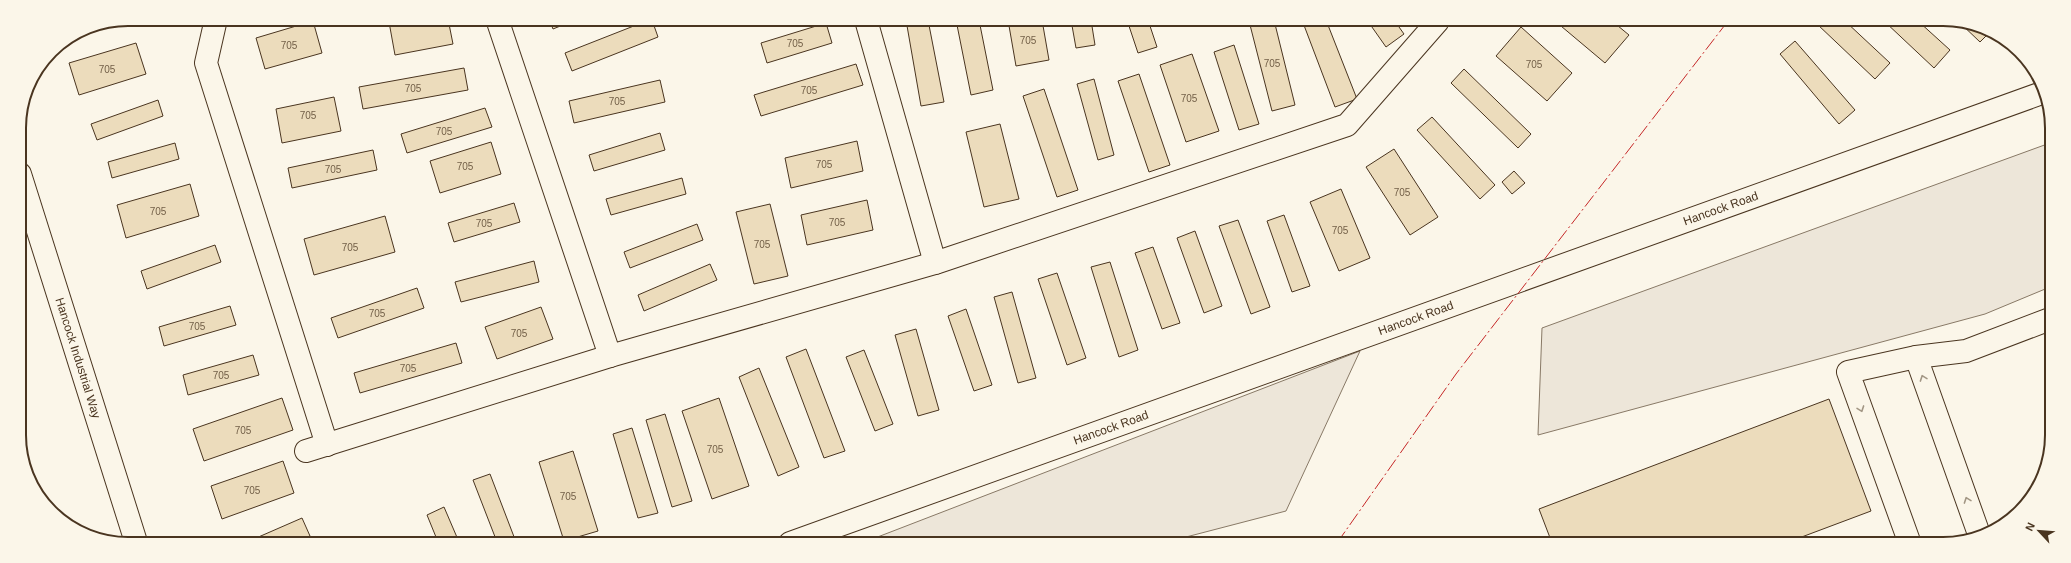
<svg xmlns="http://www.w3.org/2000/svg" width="2071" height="563" font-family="Arial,sans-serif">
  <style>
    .green { fill: #ede6d9; stroke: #887966 }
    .building { fill: #ecdcbc; stroke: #4a3520 }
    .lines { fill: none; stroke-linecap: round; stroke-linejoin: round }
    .minor-casing { stroke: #4a3520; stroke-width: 24 }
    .minor { stroke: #fbf6e9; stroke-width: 22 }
    .power { stroke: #c62828; stroke-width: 1; stroke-dasharray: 14 3 2 3; stroke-linecap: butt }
    .oneway { stroke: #a29684 }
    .labels { text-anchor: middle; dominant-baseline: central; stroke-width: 3; stroke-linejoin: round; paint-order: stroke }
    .number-label { font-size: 10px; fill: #725f47 }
    .street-label { font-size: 12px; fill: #4a3520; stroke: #fbf6e9 }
    .rim { fill: none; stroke: #4a3520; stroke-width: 2 }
  </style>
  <rect width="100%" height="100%" fill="#fbf6e9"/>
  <path class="green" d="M2050 143V287L1985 314 1538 435 1542 328Z
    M1360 351 1286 511 1163 543H862Z"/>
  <path class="building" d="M403 19H448L453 44 395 55 389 22Z
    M549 19 575 20 553 29Z
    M649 20H652L658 37 572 71 565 53Z
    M906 20H928L944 102 921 106Z
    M956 20H979L993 90 971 95Z
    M1008 20H1042L1049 60 1016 66Z
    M1071 20H1091L1095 45 1076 48Z
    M1127 20H1148L1157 47 1138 53Z
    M1253 20H1274L1295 105 1272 111 1249 21Z
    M1302 20H1326L1357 99 1335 107Z
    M1367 20H1394L1404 34 1386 47Z
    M313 21 322 53 265 69 256 38Z
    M1555 21H1612L1629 35 1605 63Z
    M1820 21H1845L1890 63 1875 79 1817 24Z
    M1884 21H1918L1950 50 1934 68Z
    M1958 21H1964L1988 34 1980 42Z
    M826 23 832 43 767 63 761 43Z
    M1521 27 1572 73 1547 101 1496 56Z
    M1795 41 1855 110 1839 124 1780 54Z
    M136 43 146 74 79 95 69 63Z
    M1234 45 1259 124 1239 130 1214 52Z
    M1192 54 1219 131 1186 142 1160 65Z
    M856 64 863 85 761 116 754 95Z
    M464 68 468 90 363 109 359 87Z
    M1464 69 1531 134 1518 148 1451 83Z
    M1139 74 1170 165 1149 172 1118 81Z
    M1094 79 1114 155 1098 160 1077 84Z
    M660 80 665 102 574 123 569 101Z
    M1044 89 1078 190 1057 197 1023 96Z
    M334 97 341 131 282 143 276 109Z
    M158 100 163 116 97 140 91 124Z
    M485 108 492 127 407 153 401 134Z
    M1432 117 1495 185 1480 199 1417 130Z
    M1000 124 1019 199 984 207 966 132Z
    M660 133 665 150 594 171 589 155Z
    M857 141 863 171 791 188 785 158Z
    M491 142 501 174 440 193 430 161Z
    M175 143 179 159 112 178 108 162Z
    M1394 149 1438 217 1410 235 1366 167Z
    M373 150 377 170 292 188 288 168Z
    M1514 171 1525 183 1512 194 1502 182Z
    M682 178 686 194 611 215 606 199Z
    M190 184 199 216 126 238 117 205Z
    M1341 189 1370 258 1339 271 1310 202Z
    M867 200 873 230 807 245 801 215Z
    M514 203 520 222 454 242 448 223Z
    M770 204 788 276 754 284 736 212Z
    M1284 215 1310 286 1292 292 1267 221Z
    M385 216 395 252 314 275 304 239Z
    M1238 220 1270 307 1251 314 1219 226Z
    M697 224 703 240 630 268 624 252Z
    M1195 231 1222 306 1204 313 1177 238Z
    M215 245 221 262 147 289 141 271Z
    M1153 247 1180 323 1162 329 1135 253Z
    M534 261 539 282 461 302 455 282Z
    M1110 262 1138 350 1119 357 1091 267Z
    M710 264 717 280 644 311 638 295Z
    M1057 273 1086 358 1067 365 1038 279Z
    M417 288 424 308 338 338 331 318Z
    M1012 292 1036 378 1018 383 994 297Z
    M230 306 236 325 164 346 159 327Z
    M541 307 553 339 497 359 485 327Z
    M966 309 992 385 974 391 948 316Z
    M916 329 939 410 918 416 895 335Z
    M456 343 462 363 360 393 354 373Z
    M806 349 845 451 824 458 786 357Z
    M864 350 893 424 875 431 846 357Z
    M253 355 259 375 188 395 183 375Z
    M759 368 799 467 778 476 739 377Z
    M282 398 293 430 204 461 193 429Z
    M719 398 749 486 712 499 682 411Z
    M1829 399 1871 511 1783 544 1552 543 1539 509Z
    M665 414 692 501 672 507 646 420Z
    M632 428 658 513 638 518 613 434Z
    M573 451 598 531 564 541 539 462Z
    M283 461 294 493 222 519 211 486Z
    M490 474 516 542H497L473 480Z
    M444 507 459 542H438L427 515Z
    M302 518 310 536 305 538 296 542H247Z"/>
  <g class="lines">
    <g class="minor-casing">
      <g id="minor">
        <path d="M216 19 206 63 327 445"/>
        <path d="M497 19 610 356"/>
        <path d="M866 20 935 263"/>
        <path id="s1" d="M20 174 136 542"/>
        <path d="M1916 357 1980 537"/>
        <path d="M306 451 610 356 935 263 1347 125 1438 21"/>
        <path id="s2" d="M790 543 2042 93"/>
        <path d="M1910 544 1848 372 1916 357 1966 351 2050 319"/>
      </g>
    </g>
    <use href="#minor" class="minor"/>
    <path class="power" d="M1337 543 1456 374 1728 21"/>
  </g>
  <defs><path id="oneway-chevron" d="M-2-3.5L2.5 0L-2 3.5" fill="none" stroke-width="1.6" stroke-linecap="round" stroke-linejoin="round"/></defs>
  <g class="oneway">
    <use href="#oneway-chevron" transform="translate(1923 378) rotate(-110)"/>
    <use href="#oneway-chevron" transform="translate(1861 409) rotate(70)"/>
    <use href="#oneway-chevron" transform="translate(1967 500) rotate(-110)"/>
  </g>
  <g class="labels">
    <g class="number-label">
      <text x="1028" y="40">705</text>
      <text x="795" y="43">705</text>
      <text x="289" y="45">705</text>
      <text x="1272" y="63">705</text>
      <text x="1534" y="64">705</text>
      <text x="107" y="69">705</text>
      <text x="413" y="88">705</text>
      <text x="809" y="90">705</text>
      <text x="1189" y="98">705</text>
      <text x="617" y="101">705</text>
      <text x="308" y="115">705</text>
      <text x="444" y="131">705</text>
      <text x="824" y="164">705</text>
      <text x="465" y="166">705</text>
      <text x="333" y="169">705</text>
      <text x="1402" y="192">705</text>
      <text x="158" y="211">705</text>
      <text x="837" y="222">705</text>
      <text x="484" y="223">705</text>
      <text x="1340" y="230">705</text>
      <text x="762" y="244">705</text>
      <text x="350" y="247">705</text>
      <text x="377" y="313">705</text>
      <text x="197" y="326">705</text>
      <text x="519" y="333">705</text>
      <text x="408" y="368">705</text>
      <text x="221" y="375">705</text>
      <text x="243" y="430">705</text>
      <text x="715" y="449">705</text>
      <text x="252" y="490">705</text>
      <text x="568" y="496">705</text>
    </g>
    <g class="street-label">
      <text stroke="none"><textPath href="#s2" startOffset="989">Hancock Road</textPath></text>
      <text stroke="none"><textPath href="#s2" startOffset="665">Hancock Road</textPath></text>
      <text stroke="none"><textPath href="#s1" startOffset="193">Hancock Industrial Way</textPath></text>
      <text stroke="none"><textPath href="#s2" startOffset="341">Hancock Road</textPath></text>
    </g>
  </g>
  <path d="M0 0H2071V563H0ZM128 26H1943A102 102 0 0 1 2045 128V435A102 102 0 0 1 1943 537H128A102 102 0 0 1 26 435V128A102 102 0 0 1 128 26Z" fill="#fbf6e9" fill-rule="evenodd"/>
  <path class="rim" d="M128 26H1943A102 102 0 0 1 2045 128V435A102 102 0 0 1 1943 537H128A102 102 0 0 1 26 435V128A102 102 0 0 1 128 26Z"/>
  <g transform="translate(2039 531) rotate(296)" stroke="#fbf6e9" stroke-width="3" paint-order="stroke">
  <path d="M0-3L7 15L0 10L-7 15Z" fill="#4a3520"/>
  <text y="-6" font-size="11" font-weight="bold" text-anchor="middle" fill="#4a3520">N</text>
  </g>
</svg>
